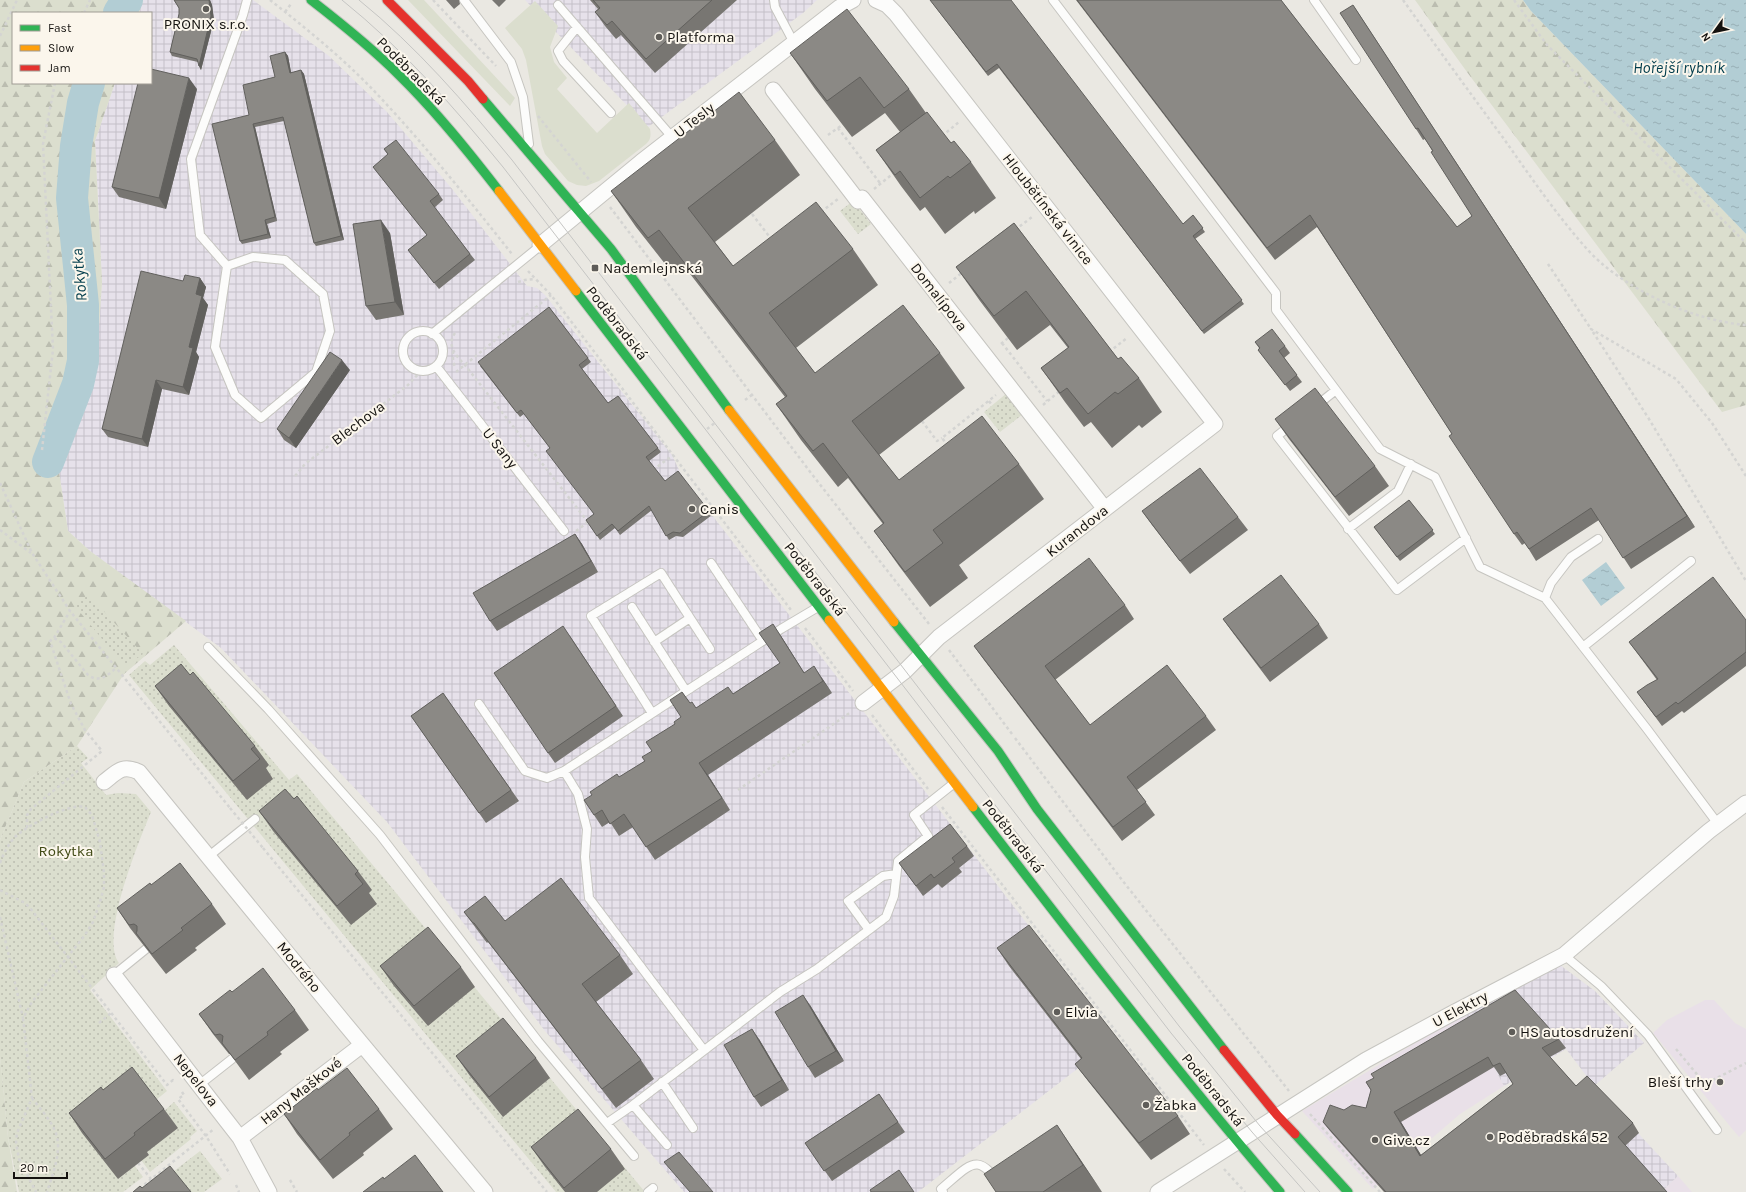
<svg xmlns="http://www.w3.org/2000/svg" width="1746" height="1192" font-family="Karla,sans-serif">
  <style>
    .commercial { fill: #e9e0e8 }
    .industrial { fill: url(#industrial-grid) }
    .grass { fill: #dbdece }
    .forest { fill: url(#forest-firs) }
    .park { fill: url(#park-dots); fill-rule: evenodd }
    .water { fill: url(#water-ripples) }
    .lines { fill: none; stroke-linecap: round; stroke-linejoin: round }
    .river { stroke: #b2cdd4; stroke-width: 32 }
    .lane-casing { stroke: #c6c5c0; stroke-width: 10 }
    .street-casing { stroke: #c6c5c0; stroke-width: 17 }
    .fast-casing { stroke: #c6c5c0; stroke-width: 11 }
    .slow-casing { stroke: #c6c5c0; stroke-width: 11 }
    .jam-casing { stroke: #c6c5c0; stroke-width: 11 }
    .path { stroke: #d4d4d2; stroke-width: 2.5; stroke-dasharray: 3 3; stroke-linecap: butt }
    .lane { stroke: #fcfcfb; stroke-width: 8 }
    .street { stroke: #fcfcfb; stroke-width: 15 }
    .fast { stroke: #30b455; stroke-width: 9 }
    .slow { stroke: #ff9f0a; stroke-width: 9 }
    .jam { stroke: #e5322d; stroke-width: 9 }
    .tram { stroke: #c5c5c3; stroke-width: 1 }
    .path-bridge { stroke: #d4d4d2; stroke-width: 2.5; stroke-dasharray: 3 3; stroke-linecap: butt }
    .wall { fill: #787672; fill-rule: evenodd }
    .shaded-wall { fill: #61605d }
    .building { fill: #8b8985; stroke: #61605d; fill-rule: evenodd }
    .poi-dot { fill: #5f5d59; stroke: #fbf6ec; stroke-width: 1.5 }
    .labels { text-anchor: middle; dominant-baseline: central; stroke-width: 4; stroke-linejoin: round; paint-order: stroke }
    .poi-label { font-size: 15px; fill: #14120f; stroke: #fbf6ec; text-anchor: start }
    .street-label { font-size: 15px; fill: #14120f; stroke: #fbf6ec }
    .park-label { font-size: 15px; fill: #414a15; stroke: #fbf6ec }
    .water-label { font-size: 16px; font-style: italic; fill: #003c4b; stroke: #fbf6ec }
  </style>
  <defs>
    <pattern id="industrial-grid" width="8" height="8" patternUnits="userSpaceOnUse"><rect width="8" height="8" fill="#e6e1ea"/><path d="M0 4h8M4 0v8" fill="none" stroke="#c4c0c8"/></pattern>
    <pattern id="forest-firs" width="22" height="20" patternUnits="userSpaceOnUse"><rect width="22" height="20" fill="#dbdece"/><path d="M5 1l3.5 6h-7zM16 11l3.5 6h-7z" fill="#bbbdb0"/></pattern>
    <pattern id="park-dots" width="8" height="8" patternUnits="userSpaceOnUse"><rect width="8" height="8" fill="#dbdece"/><path d="M2 2h.1M6 6h.1" fill="none" stroke="#bbbdb0" stroke-width="1.8" stroke-linecap="round"/></pattern>
    <pattern id="water-ripples" width="26" height="14" patternUnits="userSpaceOnUse"><rect width="26" height="14" fill="#b2cdd4"/><path d="M2 4q2-2 4 0t4 0M15 11q2-2 4 0t4 0" fill="none" stroke="#98afb5"/></pattern>
  </defs>
  <rect width="100%" height="100%" fill="#eae8e2"/>
  <path class="commercial" d="M1705 1000H1714L1735 1023 1746 1029V1130L1739 1137 1653 1033 1667 1020Z
    M1465 1013 1504 1086 1460 1114 1373 1189 1302 1111Z
    M1678 1176 1692 1192H1661Z"/>
  <path class="industrial" d="M143 0H253L329 56 387 112 453 190 527 286 537 288 545 295 672 455 681 474 712 515 1116 1039 918 1192H684L545 1031 387 822 221 648 90 551 68 531 59 471 96 370 102 282 95 141 115 83H151V13H139Z
    M525 0H817L803 13 648 127Z
    M1560 965 1595 991 1644 1043 1594 1086 1678 1176 1661 1192H1476L1594 1086 1566 1049 1504 1086 1465 1014Z"/>
  <path class="grass" d="M408 0H424L515 98 510 106Z
    M535 1 558 26 550 47 554 62 567 78 557 89 597 133 629 103 650 129C651 135 651 140 646 144L599 181 586 186 577 185 568 181 545 154 542 146 526 60 522 49 505 28Z"/>
  <path class="forest" d="M0 0H143L139 13H13V83H115L95 141 102 282 96 370 59 472 68 531 90 551 186 621 124 674 77 746 24 782 0 840Z
    M1415 0H1523L1531 11 1746 234V405L1722 412 1467 72Z
    M0 1056 8 1137 17 1192H0Z"/>
  <path class="park" d="M853 201 871 224 858 234 840 211Z
    M1007 393 1023 414 1000 432 984 412Z
    M88 594 143 654 125 667 75 606Z
    M174 645 289 780 297 774 645 1192H597L592 1129 545 1167 552 1176 554 1174 565 1192H556L129 675 145 661 150 665ZM517 1038 503 1116 489 1100 479 1083 477 1085 470 1076Z
    M77 746 88 758 81 763 106 795 118 793 136 794 151 812C139 841 99 937 119 963L90 990 167 1091 156 1100 118 1179 135 1166 143 1177 123 1192H19L8 1137 0 1056V840L24 782Z
    M174 1102 197 1131 190 1137 191 1139 150 1172 141 1160 149 1155 147 1152 164 1111Z
    M200 1151 222 1179 204 1192H147Z"/>
  <path class="water" d="M1523 0H1746V234L1531 11Z
    M1606 562 1625 588 1601 606 1582 580Z"/>
  <g class="lines">
    <path class="river" d="M119 13 127 0
      M48 462 78 384 83 361V305L72 198 76 146 83 103 89 83"/>
    <g class="lane-casing">
      <path id="lane" d="M464 0 511 62 523 97 529 144
        M774 0 775 7 794 43
        M1053 0 1276 293V310L1380 449 1435 477 1480 567 1545 598 1647 729 1718 824
        M1314 0 1356 60
        M558 5 672 137
        M577 27 558 51 563 61 611 113
        M227 266 253 257 285 260 323 294 330 331 316 372 261 418 235 395 215 347 227 266 200 235 191 159 243 15 247 0
        M403 351a20 20 0 1 1 40 0a20 20 0 1 1-40 0Z
        M432 334 540 246
        M436 366 564 531
        M1316 406 1336 390
        M1291 425 1277 436 1397 590 1466 538
        M1348 529 1398 491 1411 464
        M711 563 763 641
        M1545 598 1551 583 1571 557 1598 539
        M632 607 686 691
        M654 642 690 618
        M208 647 268 709 380 835 538 1041 634 1156
        M1583 647 1691 561
        M479 704 525 771 547 778 564 771 781 629 818 607
        M652 713 591 616 661 573 710 649
        M564 771 578 794 587 829 585 857 589 898 703 1049
        M209 856 255 819
        M869 930 848 901 883 876 896 874
        M1564 955 1601 986 1648 1035 1717 1130
        M114 975 146 949
        M662 1082 693 1128
        M199 1085 232 1059
        M607 1123 633 1105
        M667 1145 633 1105 780 992 817 969 886 917 894 896 898 861 928 836 914 815 953 784
        M648 1192 653 1188
        M943 1192 941 1189C974 1161 978 1151 1005 1192"/>
    </g>
    <g class="street-casing">
      <path id="street" d="M773 90 858 201 862 198 1105 509
        M540 245 641 162 840 7 853 0
        M863 703 905 671 939 637 1215 424 896 14 887 5 876 0
        M104 782C117 772 122 764 139 772L346 1025 485 1192
        M114 975 226 1120 240 1138 269 1192
        M240 1138 362 1045
        M1158 1192 1366 1060 1451 1014 1564 955 1709 831 1746 803"/>
    </g>
    <g class="fast-casing">
      <path id="fast" d="M311 0C342 24 372 48 399 75 436 111 468 151 499 191
        M483 99 611 249 729 410
        M576 291 829 620
        M894 622 998 751 1037 809 1224 1050
        M973 807C1073 937 1173 1067 1280 1192
        M1295 1134 1348 1192"/>
    </g>
    <g class="slow-casing">
      <path id="slow" d="M499 191 576 291
        M729 410 894 622
        M829 620 973 807"/>
    </g>
    <g class="jam-casing">
      <path id="jam" d="M387 0 468 81 483 99
        M1224 1050 1277 1115 1295 1134"/>
    </g>
    <path class="path" d="M270 0C307 29 345 60 377 94 425 145 469 200 512 254
      M433 0 496 66
      M1403 0C1436 46 1470 93 1504 139 1530 176 1556 214 1586 248 1621 288 1693 321 1746 325
      M1514 0 1547 45 1746 243
      M285 12 291 4
      M84 13 90 0
      M0 36 17 0
      M538 116 591 182
      M838 128 842 125
      M828 135 838 128 880 183
      M942 136 959 122
      M874 189 895 172
      M610 207 811 473 929 624
      M821 212 838 199
      M752 214 772 240
      M1015 230 1032 217
      M1548 264 1591 329
      M528 271 551 295 791 610
      M518 282 525 280 534 279
      M949 283 963 272
      M455 333C446 345 456 356 465 365L588 522
      M1002 343 1047 401
      M1001 344 1008 338
      M453 351V361L455 367
      M1109 352 1127 338
      M456 372 551 295
      M745 400 753 394
      M989 401 992 405
      M1043 405 1061 390
      M922 421 937 441 942 438
      M707 429 716 422
      M948 446 942 438 996 395
      M42 450 53 349 43 144 55 83
      M653 470 673 455
      M295 476 305 464 408 385 421 371
      M1746 476 1712 423 1676 379 1591 329 1649 419 1746 581
      M0 483 32 553 70 611 230 808
      M0 530 31 553
      M576 531 588 522
      M805 628 853 691
      M54 638 70 611
      M949 650 1012 734
      M872 715 928 789
      M1015 738 1122 880 1289 1091
      M738 790 851 712
      M942 807 1204 1145
      M27 828V815L31 809 102 751 85 730 71 704 50 641 54 638 61 642 88 675C99 683 107 676 116 668
      M263 848 547 1192
      M0 863C4 853 8 844 16 836 29 825 68 803 85 807L92 815 100 842 104 873V887L100 902 93 922 85 935 32 1002 23 1018 32 1098 17 1133 16 1142 19 1159 36 1192
      M0 890 25 903 30 908 167 1085 173 1080 174 1082
      M0 917 23 1018
      M99 1023 111 1013
      M1676 1049 1705 1084 1746 1063
      M182 1092 184 1095 178 1099 206 1136 230 1174
      M32 1098C40 1109 54 1123 57 1137 61 1154 52 1176 47 1192
      M1310 1114 1380 1192
      M138 1163 151 1179
      M1224 1169 1245 1192
      M290 1180 297 1192
      M236 1185 239 1192
      M135 1192 214 1129"/>
    <use href="#lane" class="lane"/>
    <use href="#street" class="street"/>
    <use href="#fast" class="fast"/>
    <use href="#slow" class="slow"/>
    <use href="#jam" class="jam"/>
    <path class="tram" d="M342 0C403 49 454 107 503 167L1171 1033 1252 1132 1305 1192
      M359 0C417 47 465 103 512 160L1179 1026 1260 1126 1320 1192"/>
    <path class="path-bridge" d="M230 808 263 848"/>
  </g>
  <path class="wall" d="M174 0H210L212 5 214 20 201 70 199 66 198 62 172 56 170 52 179 14V8Z
    M446 0H459L460 4 454 9Z
    M492 0H506L499 7Z
    M590 0H737L655 73 621 35 616 39 605 26 595 12 598 9Z
    M930 0 1183 224 1193 215 1205 232 1195 239 1244 304 1204 334 999 68 988 76Z
    M1076 0H1281L1457 227 1472 216 1425 139 1423 140 1416 129 1353 5 1695 527 1631 569 1599 520 1536 561 1525 543 1522 545 1514 534 1452 434 1317 227 1275 260Z
    M285 52 288 56 291 73 301 70 304 74 344 240 316 246 314 243 284 121 255 127 277 221 267 224 271 238 242 244 240 241 249 115 275 77Z
    M790 53 909 89 926 113 951 143 971 162 996 198 975 214 974 211 945 234 925 207 920 211 901 186 876 150 900 132 885 113 852 137 815 89Z
    M197 89 166 209 119 197 112 187Z
    M775 140 800 175 715 242 733 266 853 249 878 285 796 348 815 373 940 353 965 388 879 455 899 480 1019 464 1044 499 959 565 968 578 930 607 899 566 874 531 883 524 848 478 838 487 801 440 776 404 785 397 684 266 673 274 636 227 611 191Z
    M384 149 439 194 443 200 434 208 475 260 439 289 408 250 427 235 373 167 388 155Z
    M1014 223 1118 359 1139 378 1162 412 1142 428 1139 425 1112 448 1091 422 1084 427 1065 402 1041 368 1068 348 1050 325 1017 350 980 301 956 267Z
    M390 233 404 315 376 320 366 306Z
    M200 278 206 287 203 298 208 305 196 352 199 357 189 395 162 389 148 447 108 437 102 429 183 281Z
    M549 307 591 362 582 369 608 403 618 396 661 452 649 461 665 481 709 511 712 515 683 537 676 536 669 540 652 510 620 535 615 528 600 540 586 520 594 514 550 448 524 414 520 417 480 366Z
    M1255 342 1285 346 1290 353 1284 358 1302 382 1290 391 1263 356 1258 350 1259 348Z
    M350 370 296 448 284 440 277 429Z
    M1275 419 1375 466 1389 486 1349 516 1289 439Z
    M1409 500 1435 534 1400 561 1374 527Z
    M1142 511 1238 517 1248 530 1190 574 1152 525Z
    M575 534 582 544 598 572 497 631 490 621Z
    M1125 605 1134 619 1055 680 1090 725 1206 716 1216 730 1137 790 1155 815 1122 841 984 660 974 646Z
    M1223 619 1319 624 1328 638 1270 682 1233 633Z
    M1746 620V666L1684 713 1682 711 1662 726 1637 692 1657 680 1629 642Z
    M570 636 623 716 555 763 548 753Z
    M781 636 804 673 822 678 832 693 708 775 730 810 655 860 633 827 619 836 610 822 602 827 594 815 620 777 645 761 652 751 675 724 681 717 682 692 690 703 696 708 733 694 780 663Z
    M190 675 255 746 269 765 266 768 273 779 247 800 169 706 155 686Z
    M443 693 519 801 486 823 411 716Z
    M294 799 358 871 372 890 369 893 377 904 351 925 273 831 259 811Z
    M967 846 974 856 959 868 962 872 942 888 938 884 923 896 899 863Z
    M151 885 212 904 226 924 195 948 197 950 166 974 130 928 117 908Z
    M464 912 505 921 620 955 633 974 596 1002 641 1060 654 1079 616 1108 488 942 487 943 478 931Z
    M997 948 1178 1116 1190 1134 1151 1160 1088 1081 1075 1064 1081 1059 1009 966Z
    M380 966 461 967 475 987 428 1026 394 986Z
    M232 992 295 1010 309 1030 280 1052 282 1054 249 1080 230 1054H229L213 1034 199 1014Z
    M810 1005 844 1061 815 1078 808 1067Z
    M759 1039 789 1090 761 1107 754 1097Z
    M1559 1039 1566 1048 1550 1057 1576 1086 1633 1123 1639 1133 1625 1146 1667 1192H1384L1330 1131 1323 1122 1344 1110 1366 1108 1371 1090 1366 1082ZM1494 1067 1500 1076 1506 1073 1513 1084 1421 1155 1401 1122Z
    M456 1056 536 1058 550 1078 503 1117 470 1076Z
    M103 1090 164 1109 178 1128 147 1152 149 1155 118 1179 82 1133 69 1113Z
    M318 1090 379 1109 393 1129 363 1153 364 1155 333 1179 297 1134 284 1114Z
    M879 1094 905 1132 832 1181 805 1143Z
    M531 1147 611 1149 625 1169 597 1192H565L545 1167Z
    M1076 1153 1102 1192H996Z"/>
  <path class="shaded-wall" d="M209 0H210L212 5 214 20 201 70 199 66Z
    M1353 5 1360 16 1695 527 1687 516Z
    M285 52 288 56 292 77 290 73Z
    M301 70 304 74 344 240 341 236Z
    M189 78 197 89 166 209 159 198Z
    M253 124 255 127 277 221 275 217Z
    M265 220 267 224 271 238 268 234Z
    M381 220 390 233 404 315 395 302Z
    M200 278 206 287 203 298 208 305 196 352 199 357 189 395 183 387 196 294Z
    M342 360 350 370 296 448 289 438Z
    M156 380 162 389 148 447 142 439Z
    M575 534 582 544 598 572 591 561Z
    M773 624 781 636 812 685 804 673Z
    M814 666 832 693 823 681Z
    M699 763 708 775 730 810 722 798Z
    M803 995 810 1005 844 1061 836 1051Z
    M752 1029 759 1039 789 1090 782 1080Z
    M1394 1112 1401 1122 1427 1165 1420 1156Z
    M1057 1125 1076 1153 1102 1192 1083 1165Z"/>
  <path class="building" d="M174 0H209L211 16 199 66 197 59 170 52 179 14V8Z
    M593 0H712L646 59 612 21 607 25 595 12 600 8Z
    M930 0H1011L1183 224 1193 215 1203 228 1193 236 1242 300 1202 331 997 64 986 72Z
    M1077 0H1281L1457 227 1472 216 1431 152 1433 151 1418 128 1416 129 1340 13 1353 5 1687 516 1623 558 1591 508 1529 549 1517 532 1514 534 1449 436 1452 434 1310 215 1267 248Z
    M847 9 909 89 884 108 860 77 827 101 790 53Z
    M285 52 290 73 301 70 341 236 314 243 283 117 253 124 275 217 265 220 268 234 240 241 212 124 249 115 243 85 275 77 270 56Z
    M151 69 189 78 159 198 112 187 138 83H151Z
    M739 92 775 140 688 208 733 266 816 202 853 249 769 313 815 373 903 305 940 353 852 421 899 480 982 416 1019 464 933 530 943 543 905 572 874 531 884 523 823 443 813 451 776 404 787 396 741 336 659 230 648 238 611 191Z
    M927 112 951 143 954 141 971 162 950 178 948 176 920 198 900 171 895 175 876 150Z
    M396 140 439 194 430 201 470 254 434 283 408 250 427 235 373 167 388 154 384 149Z
    M381 220 395 302 366 306 353 224Z
    M1014 223 1118 359 1121 357 1139 378 1118 394 1115 392 1088 414 1067 388 1060 393 1041 368 1069 347 1026 291 994 316 956 267Z
    M141 271 183 281 185 275 200 278 196 294 202 296 189 347 193 348 183 387 156 380 142 439 102 429Z
    M549 307 588 358 579 365 608 403 618 396 658 448 646 457 665 481 678 471 709 511 680 533 673 532 666 536 649 506 618 531 612 524 597 536 586 520 594 514 546 451 550 448 521 410 517 413 478 362Z
    M1272 329 1285 346 1279 351 1297 375 1285 385 1258 350 1260 348 1255 342Z
    M330 352 342 360 289 438 277 429Z
    M1315 388 1375 466 1335 497 1275 419Z
    M1200 468 1238 517 1180 561 1142 511Z
    M1409 500 1433 530 1397 557 1374 527Z
    M575 534 591 561 490 621 473 593Z
    M1089 558 1125 605 1045 666 1090 725 1167 665 1206 716 1127 777 1146 802 1113 827 974 646Z
    M1281 575 1319 624 1261 668 1223 619Z
    M1713 577 1746 620V652L1678 704 1676 702 1656 717 1637 692 1647 685 1658 679 1629 642Z
    M773 624 804 673 814 666 823 681 699 763 722 798 646 847 624 814 610 824 602 810 594 815 584 800 592 795 590 792 617 774 619 777 645 761 642 757 652 751 646 742 675 724 674 722 681 717 670 700 682 692 690 703 692 702 696 708 728 687 733 694 780 663 759 633Z
    M563 626 616 706 548 753 494 673Z
    M181 664 190 675 193 672 255 746 251 749 260 759 233 781 155 686Z
    M443 693 511 790 479 813 411 716Z
    M285 789 294 799 297 796 358 871 355 874 363 884 337 906 259 811Z
    M950 824 967 846 952 858 955 862 934 878 931 874 916 886 899 863Z
    M180 863 212 904 181 928 183 930 152 954 136 933 137 931V926L134 924 129 925 117 908 150 883 151 885Z
    M561 878 620 955 582 984 641 1060 602 1089 474 923H473L464 912 485 896 505 921Z
    M1029 925 1178 1116 1139 1143 1075 1064 1082 1058 997 948Z
    M428 927 461 967 414 1006 380 966Z
    M263 968 295 1010 267 1032 268 1035 235 1060 222 1043 223 1036 220 1034 215 1035 199 1014 230 990 232 992Z
    M1515 990 1559 1039 1542 1048 1576 1086 1587 1076 1633 1123 1618 1137 1667 1192H1386L1323 1122 1330 1105 1344 1110 1352 1105 1366 1108 1371 1090 1366 1082 1374 1078 1371 1074ZM1488 1057 1493 1066 1500 1063 1513 1084 1420 1156 1394 1112Z
    M803 995 836 1051 808 1067 775 1012Z
    M503 1018 536 1058 489 1097 456 1056Z
    M752 1029 782 1080 754 1097 724 1045Z
    M132 1067 164 1109 134 1133 135 1135 105 1159 69 1113 101 1087 103 1090Z
    M347 1068 379 1109 349 1133 350 1135 320 1160 284 1114 317 1088 318 1090Z
    M879 1094 898 1122 824 1171 805 1143Z
    M578 1109 611 1149 564 1188 531 1147Z
    M1057 1125 1083 1165 1043 1192H996L984 1174Z
    M679 1152 713 1192H690L664 1162Z
    M415 1155 443 1192H363L383 1177 384 1179Z
    M170 1166 191 1192H133L140 1186 142 1188Z
    M899 1170 914 1192H871L870 1190Z"/>
  <g class="poi-dot">
    <circle cx="206" cy="9" r="4"/>
    <circle cx="659" cy="37" r="4"/>
    <rect x="591" y="264" width="8" height="8" rx="2"/>
    <circle cx="692" cy="509" r="4"/>
    <circle cx="1057" cy="1012" r="4"/>
    <circle cx="1512" cy="1032" r="4"/>
    <circle cx="1720" cy="1082" r="4"/>
    <circle cx="1146" cy="1105" r="4"/>
    <circle cx="1490" cy="1137" r="4"/>
    <circle cx="1375" cy="1140" r="4"/>
  </g>
  <g class="labels">
    <g class="poi-label">
      <text x="206" y="24" text-anchor="middle">PRONIX s.r.o.</text>
      <text x="667" y="37">Platforma</text>
      <text x="603" y="268">Nademlejnská</text>
      <text x="700" y="509">Canis</text>
      <text x="1065" y="1012">Elvia</text>
      <text x="1520" y="1032">HS autosdružení</text>
      <text x="1712" y="1082" text-anchor="end">Bleší trhy</text>
      <text x="1154" y="1105">Žabka</text>
      <text x="1498" y="1137">Poděbradská 52</text>
      <text x="1383" y="1140">Give.cz</text>
    </g>
    <g class="street-label">
      <text transform="translate(411 71) rotate(45)">Poděbradská</text>
      <text transform="translate(694 120) rotate(-38)">U Tesly</text>
      <text transform="translate(1048 209) rotate(52)">Hloubětínská vinice</text>
      <text transform="translate(939 297) rotate(52)">Domalípova</text>
      <text transform="translate(617 323) rotate(52)">Poděbradská</text>
      <text transform="translate(358 423) rotate(-37)">Blechova</text>
      <text transform="translate(500 448) rotate(52)">U Sany</text>
      <text transform="translate(1077 531) rotate(-38)">Kurandova</text>
      <text transform="translate(815 579) rotate(52)">Poděbradská</text>
      <text transform="translate(1013 836) rotate(52)">Poděbradská</text>
      <text transform="translate(299 967) rotate(51)">Modrého</text>
      <text transform="translate(1460 1009) rotate(-28)">U Elektry</text>
      <text transform="translate(196 1080) rotate(52)">Nepelova</text>
      <text transform="translate(1213 1090) rotate(51)">Poděbradská</text>
      <text transform="translate(301 1091) rotate(-38)">Hany Maškové</text>
    </g>
    <g class="park-label">
      <text x="66" y="851">Rokytka</text>
    </g>
    <g class="water-label">
      <text x="1679" y="67">Hořejší rybník</text>
      <text transform="translate(79 275) rotate(-95)">Rokytka</text>
    </g>
  </g>
  <rect x="12" y="12" width="140" height="72" fill="#fbf6ec" stroke="#9f9b94"/>
  <rect x="20" y="25" width="20" height="6" fill="#30b455" stroke="#9f9b94"/>
  <text x="48" y="32" font-size="12" fill="#14120f">Fast</text>
  <rect x="20" y="45" width="20" height="6" fill="#ff9f0a" stroke="#9f9b94"/>
  <text x="48" y="52" font-size="12" fill="#14120f">Slow</text>
  <rect x="20" y="65" width="20" height="6" fill="#e5322d" stroke="#9f9b94"/>
  <text x="48" y="72" font-size="12" fill="#14120f">Jam</text>
  <g transform="translate(1714 32) rotate(237)" stroke="#fbf6ec" stroke-width="3" paint-order="stroke">
  <path d="M0-3L7 15L0 10L-7 15Z" fill="#14120f"/>
  <text y="-6" font-size="11" font-weight="bold" text-anchor="middle" fill="#14120f">N</text>
  </g>
  <path d="M14 1172v6h53v-6" fill="none" stroke="#14120f" stroke-width="2"/>
  <text x="20" y="1172" font-size="12" fill="#14120f" stroke="#fbf6ec" stroke-width="3" paint-order="stroke">20 m</text>
</svg>
